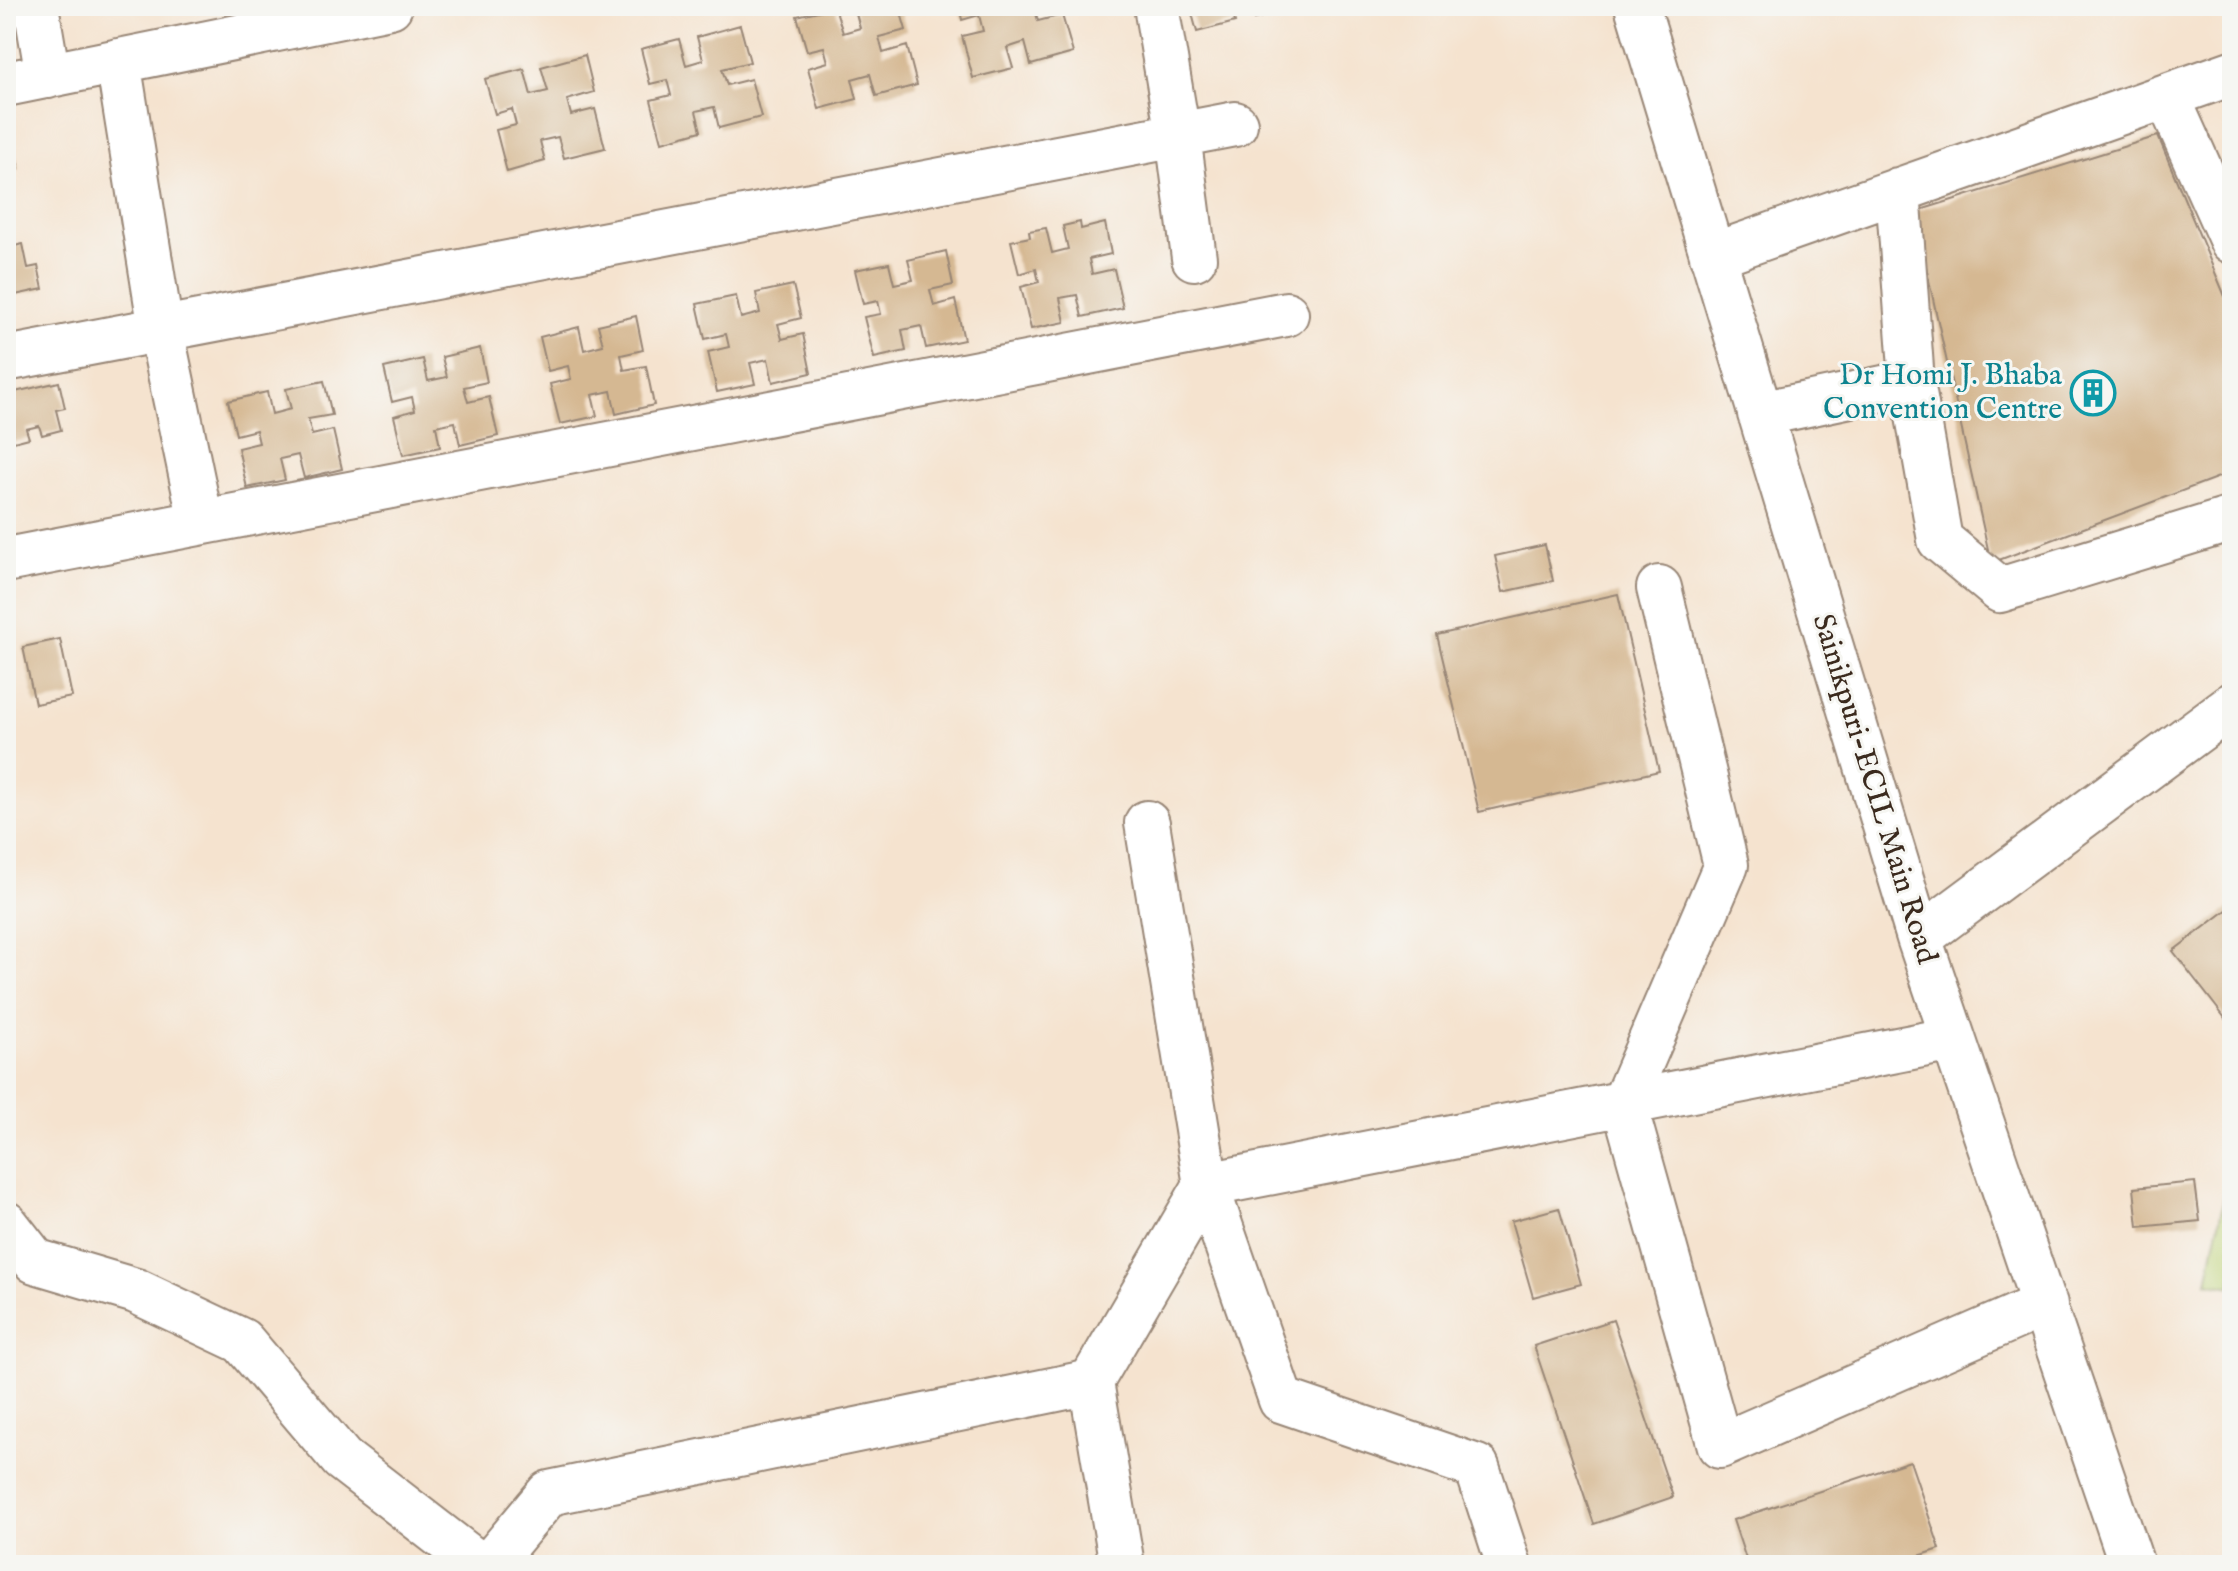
<svg xmlns="http://www.w3.org/2000/svg" width="2238" height="1571" font-family="'IM FELL English',serif">
  <style>
    .green { fill: #bdd276; stroke: #7c7e4a; stroke-width: 2 }
    .building { fill: #d5b892 }
    .lines { fill: none; stroke-linecap: round; stroke-linejoin: round }
    .minor-casing { stroke: #988676; stroke-width: 48 }
    .minor { stroke: #fff; stroke-width: 44 }
    .labels { text-anchor: middle; dominant-baseline: central; stroke-width: 6; stroke-linejoin: round; paint-order: stroke }
    .culture-label { font-size: 30px; fill: #0d838f; stroke: #f6f6f2; text-anchor: end }
    .street-label { font-size: 30px; fill: #3b2a1e; stroke: #f6f6f2 }
  </style>
  <rect width="100%" height="100%" fill="#f6f6f2"/>
  <filter id="ink" filterUnits="userSpaceOnUse"><feTurbulence type="fractalNoise" baseFrequency=".0125" numOctaves="2"/><feDisplacementMap in="SourceGraphic" scale="16" xChannelSelector="R" yChannelSelector="G"/><feConvolveMatrix kernelMatrix="1 2 1 2 8 2 1 2 1" color-interpolation-filters="sRGB"/></filter>
  <filter id="wash" filterUnits="userSpaceOnUse"><feTurbulence type="fractalNoise" baseFrequency=".006" numOctaves="4" result="noise"/><feDisplacementMap in="SourceGraphic" scale="32" xChannelSelector="R" yChannelSelector="G"/><feGaussianBlur stdDeviation="1.8" result="paint"/><feColorMatrix in="noise" values="0 0 0 0 0 0 0 0 0 0 0 0 0 0 0 0 0 1.4 0 .05"/><feComposite in="paint" operator="in"/></filter>
  <g filter="url(#wash)">
    <rect width="100%" height="100%" fill="#f5e3cf"/>
    <path class="green" d="M2232 1159V1287L2207 1282Z"/>
    <g id="blocks">
      <path class="building" d="M854 6H899L906 30 879 37 883 53 907 46 917 85 876 96 870 74 852 79 857 99 819 109 808 68 828 62 824 47 807 51 797 16 835 7 843 33 860 28Z
        M959 6H1034L1038 21 1062 15 1073 53 1031 65 1025 42 1007 48 1013 68 973 78 962 36 983 31 979 15 962 20Z
        M1190 6H1231L1235 22 1197 32Z
        M1250 6H1300V7L1254 19Z
        M740 25 750 62 722 69 727 85 751 79 761 117 719 128 714 107 696 111 701 131 662 142 651 100 671 95 667 80 650 84 641 49 679 39 686 65 703 60 697 37Z
        M585 55 594 92 567 100 571 115 595 109 605 148 564 158 558 137 540 141 545 161 507 172 496 130 516 125 512 109 495 114 485 79 524 69 531 95 548 91 541 67Z
        M2158 136 2232 313V472L1991 563 1914 212Z
        M13 142 19 169 10 171 15 191 6 193V144Z
        M1080 222 1081 229 1105 223 1111 254 1089 259 1092 274 1114 269 1123 308 1082 317 1077 295 1060 298 1065 322 1031 329 1021 287 1039 282 1036 269 1019 274 1011 241 1030 237 1029 231 1046 228 1052 253 1068 249 1063 226Z
        M23 244 28 268 38 266 43 289 6 297V248Z
        M946 251 953 285 930 290 934 306 955 300 964 340 926 348 921 326 902 330 906 351 874 358 864 317 881 314 878 301 863 304 855 270 889 263 894 284 913 280 908 260Z
        M793 285 801 318 778 324 782 339 803 334 811 373 773 382 768 359 750 363 755 384 717 392 708 352 729 347 726 334 705 339 697 304 736 296 741 318 760 313 756 293Z
        M636 316 643 350 621 355 624 370 646 366 654 405 616 414 611 391 592 395 597 416 560 424 550 384 571 379 568 366 548 371 540 337 579 327 584 350 603 345 598 325Z
        M480 348 487 382 464 387 468 402 489 397 498 436 460 445 455 422 436 426 440 447 403 455 394 416 415 410 412 397 392 402 384 368 423 359 428 381 447 377 442 357Z
        M324 381 332 415 308 419 312 435 333 430 342 469 304 478 298 455 280 459 285 480 247 488 238 448 259 443 256 430 236 435 228 401 267 392 272 414 291 409 286 389Z
        M59 382 65 408 56 410 61 430 42 435 39 426 26 429 29 438 6 444V394Z
        M1545 545 1553 581 1503 592 1495 556Z
        M1618 594 1659 771 1479 812 1437 635Z
        M60 639 72 697 35 704 23 647Z
        M2232 906V1027L2173 951Z
        M2195 1182 2200 1221 2138 1227 2134 1188Z
        M1559 1208 1581 1284 1533 1297 1511 1221Z
        M1613 1320 1673 1497 1594 1524 1534 1346Z
        M1910 1461 1940 1549 1891 1565H1748L1733 1520Z"/>
    </g>
  </g>
  <g filter="url(#ink)">
    <use href="#blocks" fill-opacity="0" stroke="#988676" stroke-width="2"/>
    <g class="lines">
      <g class="minor-casing">
        <path id="minor" d="M36 6 48 76
          M1156 6 1178 135 1194 258
          M1637 6 1919 938 2132 1565
          M118 61 161 330 201 522
          M6 84 390 6
          M2167 96 2232 241
          M1898 190 1912 382 1940 540 2000 590 2232 519
          M1712 256 2232 73
          M6 359 1235 124
          M1760 414 1912 382
          M6 560 1286 314
          M1659 588 1726 865 1624 1103 1720 1446 2045 1304
          M1919 938 2232 705
          M6 1224 35 1261 136 1291 242 1341 342 1459 479 1565
          M1091 1382 1122 1565
          M489 1565 549 1493 1091 1382 1206 1185 1147 823
          M1509 1565 1477 1467 1281 1400 1206 1185 1953 1039"/>
      </g>
      <use href="#minor" class="minor"/>
    </g>
  </g>
  <defs>
    <g id="building-ring" transform="scale(2.3)"><circle r="9.5" fill="#f6f6f2" stroke="#0f9aa8" stroke-width="1.5"/><path d="M-4-6H4V6H1V3H-1V6H-4ZM-2.5-4.3h1.7v1.8h-1.7ZM.8-4.3h1.7v1.8H.8ZM-2.5-1h1.7V.8h-1.7ZM.8-1h1.7V.8H.8Z" fill="#0f9aa8"/></g>
  </defs>
  <g fill-rule="evenodd">
    <use href="#building-ring" x="2093" y="393"/>
  </g>
  <g class="labels">
    <g class="culture-label">
      <text x="2062" y="376">Dr Homi J. Bhaba<tspan x="2062" dy="34">Convention Centre</tspan></text>
    </g>
    <g class="street-label">
      <text transform="translate(1874 789) rotate(73)">Sainikpuri-ECIL Main Road</text>
    </g>
  </g>
  <rect width="2238" height="1571" fill="none" stroke="#f6f6f2" stroke-width="32"/>
</svg>
